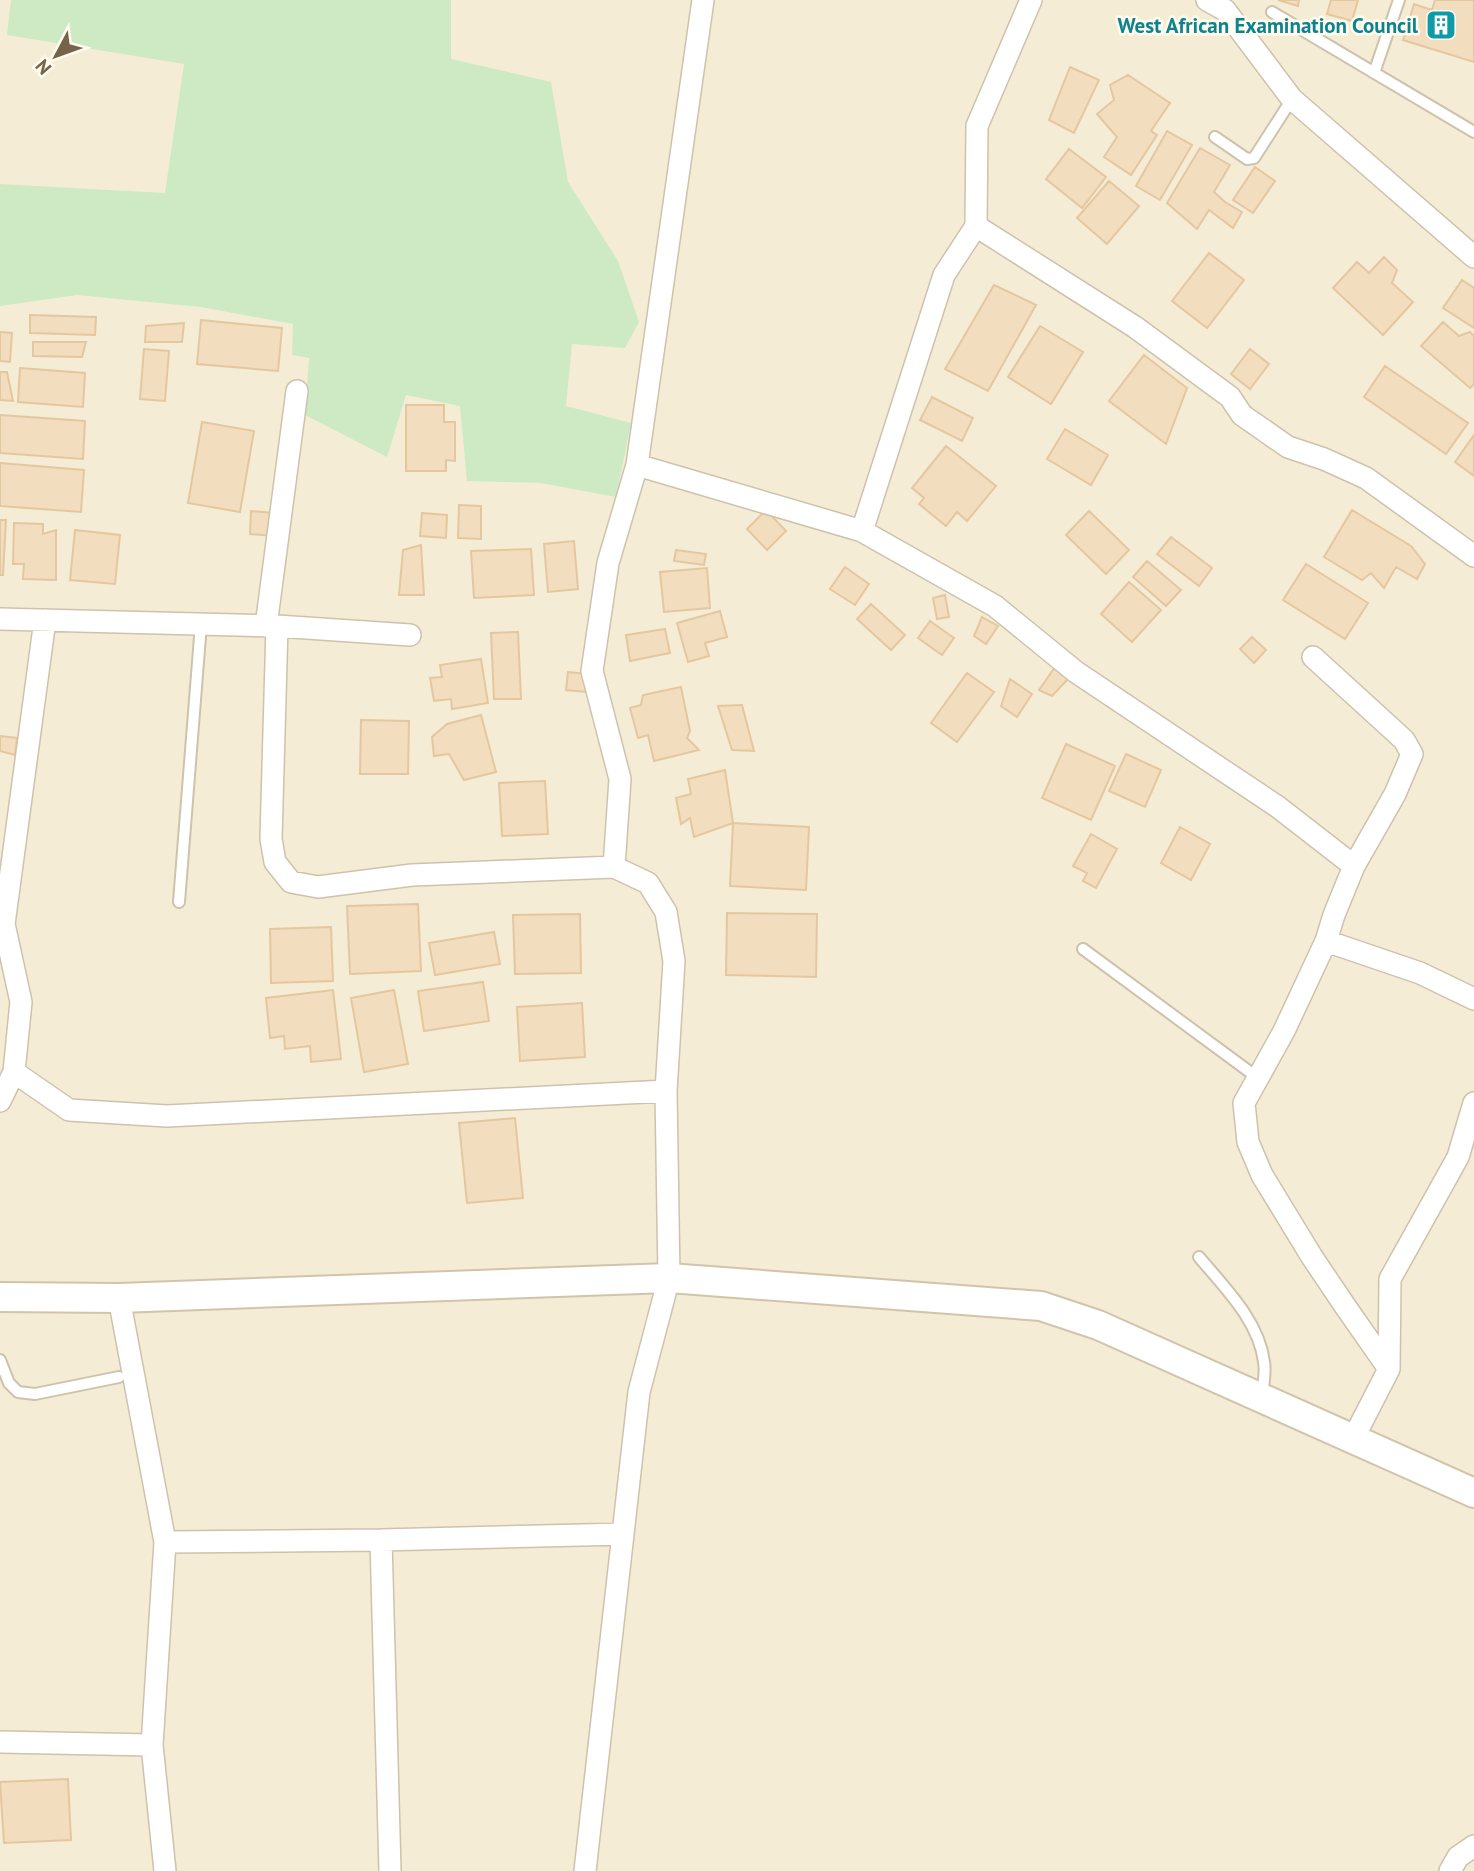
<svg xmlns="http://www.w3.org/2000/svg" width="1474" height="1871" font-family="'PT Sans',sans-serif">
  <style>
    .residential { fill: #f4ecd5 }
    .green { fill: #cdeac5 }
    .building { fill: #f2ddbf; stroke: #e5c79f; stroke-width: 2 }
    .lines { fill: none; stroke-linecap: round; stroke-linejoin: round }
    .lane-casing { stroke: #cec2ad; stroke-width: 14 }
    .street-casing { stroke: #cec2ad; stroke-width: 24 }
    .secondary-casing { stroke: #d1c4aa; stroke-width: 32 }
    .lane { stroke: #fff; stroke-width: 10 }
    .street { stroke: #fff; stroke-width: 21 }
    .secondary { stroke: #fff; stroke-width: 28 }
    .labels { text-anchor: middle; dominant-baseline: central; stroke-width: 5; stroke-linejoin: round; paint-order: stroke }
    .culture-label { font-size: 21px; font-weight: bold; fill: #0d838f; stroke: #fffcee; text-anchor: end }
  </style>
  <rect width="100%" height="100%" fill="#fcf8e7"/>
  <path class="residential" d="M0 0H1474V1871H0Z"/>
  <path class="green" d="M11 0H451V59L551 82 568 182 618 261 639 322 625 348 572 344 566 406 631 423 616 497 541 483 467 481 460 406 406 395 387 457 305 415 309 358 292 355 293 324 201 307 77 295 0 306V184L165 193 184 64 7 35Z"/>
  <path class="building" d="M1278 0H1299L1298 6Z
    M1331 0H1358L1352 21 1327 14Z
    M1435 0H1474V62L1403 40 1414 4 1432 10Z
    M1070 67 1099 80 1074 133 1049 120Z
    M1128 75 1170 103 1151 131 1157 135 1131 175 1104 157 1117 137 1097 114 1114 100 1110 85Z
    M1167 131 1192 145 1160 200 1136 186Z
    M1200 148 1230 165 1214 192 1225 202 1242 212 1233 228 1209 210 1197 229 1167 203Z
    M1069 149 1106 177 1082 208 1046 179Z
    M1255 167 1275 181 1253 213 1233 200Z
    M1109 181 1139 206 1107 244 1077 218Z
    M1209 253 1244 280 1207 328 1172 301Z
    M1384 257 1397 270 1392 283 1413 302 1383 335 1333 288 1357 262 1369 273Z
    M1462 280 1474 288V328L1443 308Z
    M994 285 1036 305 988 391 945 369Z
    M30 315 96 317 95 335 30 333Z
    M201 320 282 328 278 371 197 364Z
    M1443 322 1459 336 1470 332 1474 336V384L1470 388 1421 346Z
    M184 323 182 342H145L146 326Z
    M1040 326 1083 352 1051 404 1008 377Z
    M0 332 12 333 10 362 0 361Z
    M33 342H86L82 357 33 356Z
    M144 349 169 351 165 401 140 399Z
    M1250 349 1269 364 1250 389 1231 374Z
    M1144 355 1187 388 1166 444 1109 401Z
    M1385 366 1468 423 1446 454 1364 397Z
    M20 368 85 373 83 407 18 402Z
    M0 372H7L13 401 0 400Z
    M932 397 973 418 962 441 920 420Z
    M406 405H444V422H455V461L446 460V471H406Z
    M0 415 85 421 83 459 0 453Z
    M202 422 254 431 240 512 188 503Z
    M1065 429 1108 455 1091 485 1047 459Z
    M1474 435V476L1455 462Z
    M946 446 996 486 967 521 957 512 946 526 919 504 924 498 912 488Z
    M0 463 84 470 81 512 0 506Z
    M459 505 481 506V539L458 538Z
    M766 510 786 531 767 550 747 529Z
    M1352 510 1411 546 1425 564 1417 579 1396 567 1384 588 1371 573 1362 580 1324 557Z
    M251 511 274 513 272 536 250 534Z
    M1089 511 1129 550 1106 574 1066 535Z
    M422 513 447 515 446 538 420 536Z
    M0 520H6L3 575H0Z
    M14 523 43 524V534L56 530V580L23 579 24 564H13Z
    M75 530 120 535 115 584 70 580Z
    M1171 537 1212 568 1199 586 1157 554Z
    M574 541 578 589 548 592 544 544Z
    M421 545 424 595H399L403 550Z
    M531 549 534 595 474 598 471 551Z
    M676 550 706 554 704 565 674 561Z
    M1147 561 1181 590 1166 606 1133 577Z
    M1306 564 1368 603 1345 639 1283 600Z
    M845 567 869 584 855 605 830 589Z
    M707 568 710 608 664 612 660 572Z
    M1129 582 1161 610 1132 642 1101 614Z
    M945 595 949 617 937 619 933 598Z
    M871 604 905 635 891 650 857 619Z
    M720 611 727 637 705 643 709 656 688 662 677 623Z
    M982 617 998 626 986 644 974 636Z
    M930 621 954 638 942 655 918 638Z
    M665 629 670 653 630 661 626 635Z
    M518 632 521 699H494L491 633Z
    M1252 637 1266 650 1254 663 1240 649Z
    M481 659 488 703 452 709 451 699 434 701 430 678 442 677 440 665Z
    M1055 667 1068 679 1052 696 1039 690Z
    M568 672 587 674 586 692 566 690Z
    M967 673 994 692 957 742 931 723Z
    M1010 679 1032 694 1017 717 1001 706Z
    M681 687 690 731 687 738 699 750 654 761 648 735 638 738 630 708 641 705 643 695Z
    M742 705 754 751 732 750 718 706Z
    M481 715 496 772 464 780 449 754 434 756 432 737 447 724Z
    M361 720 409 721 408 774H360Z
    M0 736 17 738 15 755 0 751Z
    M1066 744 1115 766 1091 820 1042 798Z
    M1126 754 1161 770 1145 807 1109 791Z
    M725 770 733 823 694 837 690 818 681 824 676 798 691 794 688 779Z
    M545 781 548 834 502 836 499 783Z
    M733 823 809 827 806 890 730 886Z
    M1180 827 1210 844 1191 880 1161 863Z
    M1091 834 1117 849 1096 888 1083 881 1087 873 1073 866Z
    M418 904 421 971 350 974 347 906Z
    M727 913 817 914 816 977 726 975Z
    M580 914 581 973 515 974 513 915Z
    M331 927 333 981 271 983 270 929Z
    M494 932 500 964 435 975 429 943Z
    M483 982 489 1021 424 1031 418 991Z
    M333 990 341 1059 311 1062 310 1046 285 1049 284 1036 270 1038 266 998Z
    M394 990 408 1064 364 1072 351 998Z
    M582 1003 585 1057 520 1061 517 1007Z
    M515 1118 523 1198 467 1203 459 1123Z
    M68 1779 71 1840 4 1843 0 1782Z"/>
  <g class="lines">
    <g class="lane-casing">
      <path id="lane" d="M1272 12 1474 132
        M1374 73 1399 0
        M1215 137 1247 159 1254 158 1292 99
        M179 902 201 624
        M1083 949 1258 1078
        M1199 1257C1225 1288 1259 1321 1264 1362 1266 1373 1263 1385 1262 1395
        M0 1360 9 1383 18 1392 35 1394 119 1377"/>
    </g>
    <g class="street-casing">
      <path id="street" d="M703 0 637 465 862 531 995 606 1076 672 1278 807 1354 866
        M1207 0 1225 10 1292 99 1474 257
        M976 226 1135 327 1230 397 1242 415 1288 447 1324 459 1366 478 1474 556
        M862 531 944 275 976 226 977 126 1031 0
        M0 619 277 626 410 635
        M266 626 297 391
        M277 626 271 839 275 862 291 882 318 887 412 875 614 867
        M1313 657 1404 740 1412 754 1395 794 1354 866 1334 915 1326 941 1284 1031 1244 1103 1248 1142 1262 1175 1312 1257 1345 1306 1389 1369
        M0 924H4L45 620
        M1326 941 1420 973 1474 999
        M14 1072 69 1110 167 1116 666 1091
        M0 1101 14 1072 21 1002 4 924
        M119 1298 165 1542 152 1745 165 1871
        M1353 1439 1389 1369 1390 1279 1458 1157 1474 1103
        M381 1540 390 1871
        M165 1542 381 1540 623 1534
        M0 1742 152 1745
        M585 1871 639 1392 669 1278 666 1091 674 961 666 912 648 883 614 867 620 779 592 671 608 563 637 465
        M1450 1871 1458 1857 1474 1846"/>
    </g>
    <g class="secondary-casing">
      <path id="secondary" d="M0 1297 119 1298 669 1278 1041 1306 1098 1325 1474 1493"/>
    </g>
    <use href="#lane" class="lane"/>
    <use href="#street" class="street"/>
    <use href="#secondary" class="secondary"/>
  </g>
  <defs>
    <g id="building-square" transform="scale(1.575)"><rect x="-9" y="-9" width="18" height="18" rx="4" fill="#0f9aa8" stroke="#fffcee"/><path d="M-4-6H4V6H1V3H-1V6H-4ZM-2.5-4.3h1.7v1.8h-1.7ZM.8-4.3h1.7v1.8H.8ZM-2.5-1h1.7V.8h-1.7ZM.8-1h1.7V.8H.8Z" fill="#fff"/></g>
  </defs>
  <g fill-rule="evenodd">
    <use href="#building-square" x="1441" y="25"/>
  </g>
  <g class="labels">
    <g class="culture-label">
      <text x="1418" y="25">West African Examination Council</text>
    </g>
  </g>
  <g transform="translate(56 56) rotate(229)" stroke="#fffcee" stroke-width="5" paint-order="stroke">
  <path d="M0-5L12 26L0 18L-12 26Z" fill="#76634b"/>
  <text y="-10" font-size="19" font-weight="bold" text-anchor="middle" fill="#76634b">N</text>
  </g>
</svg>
